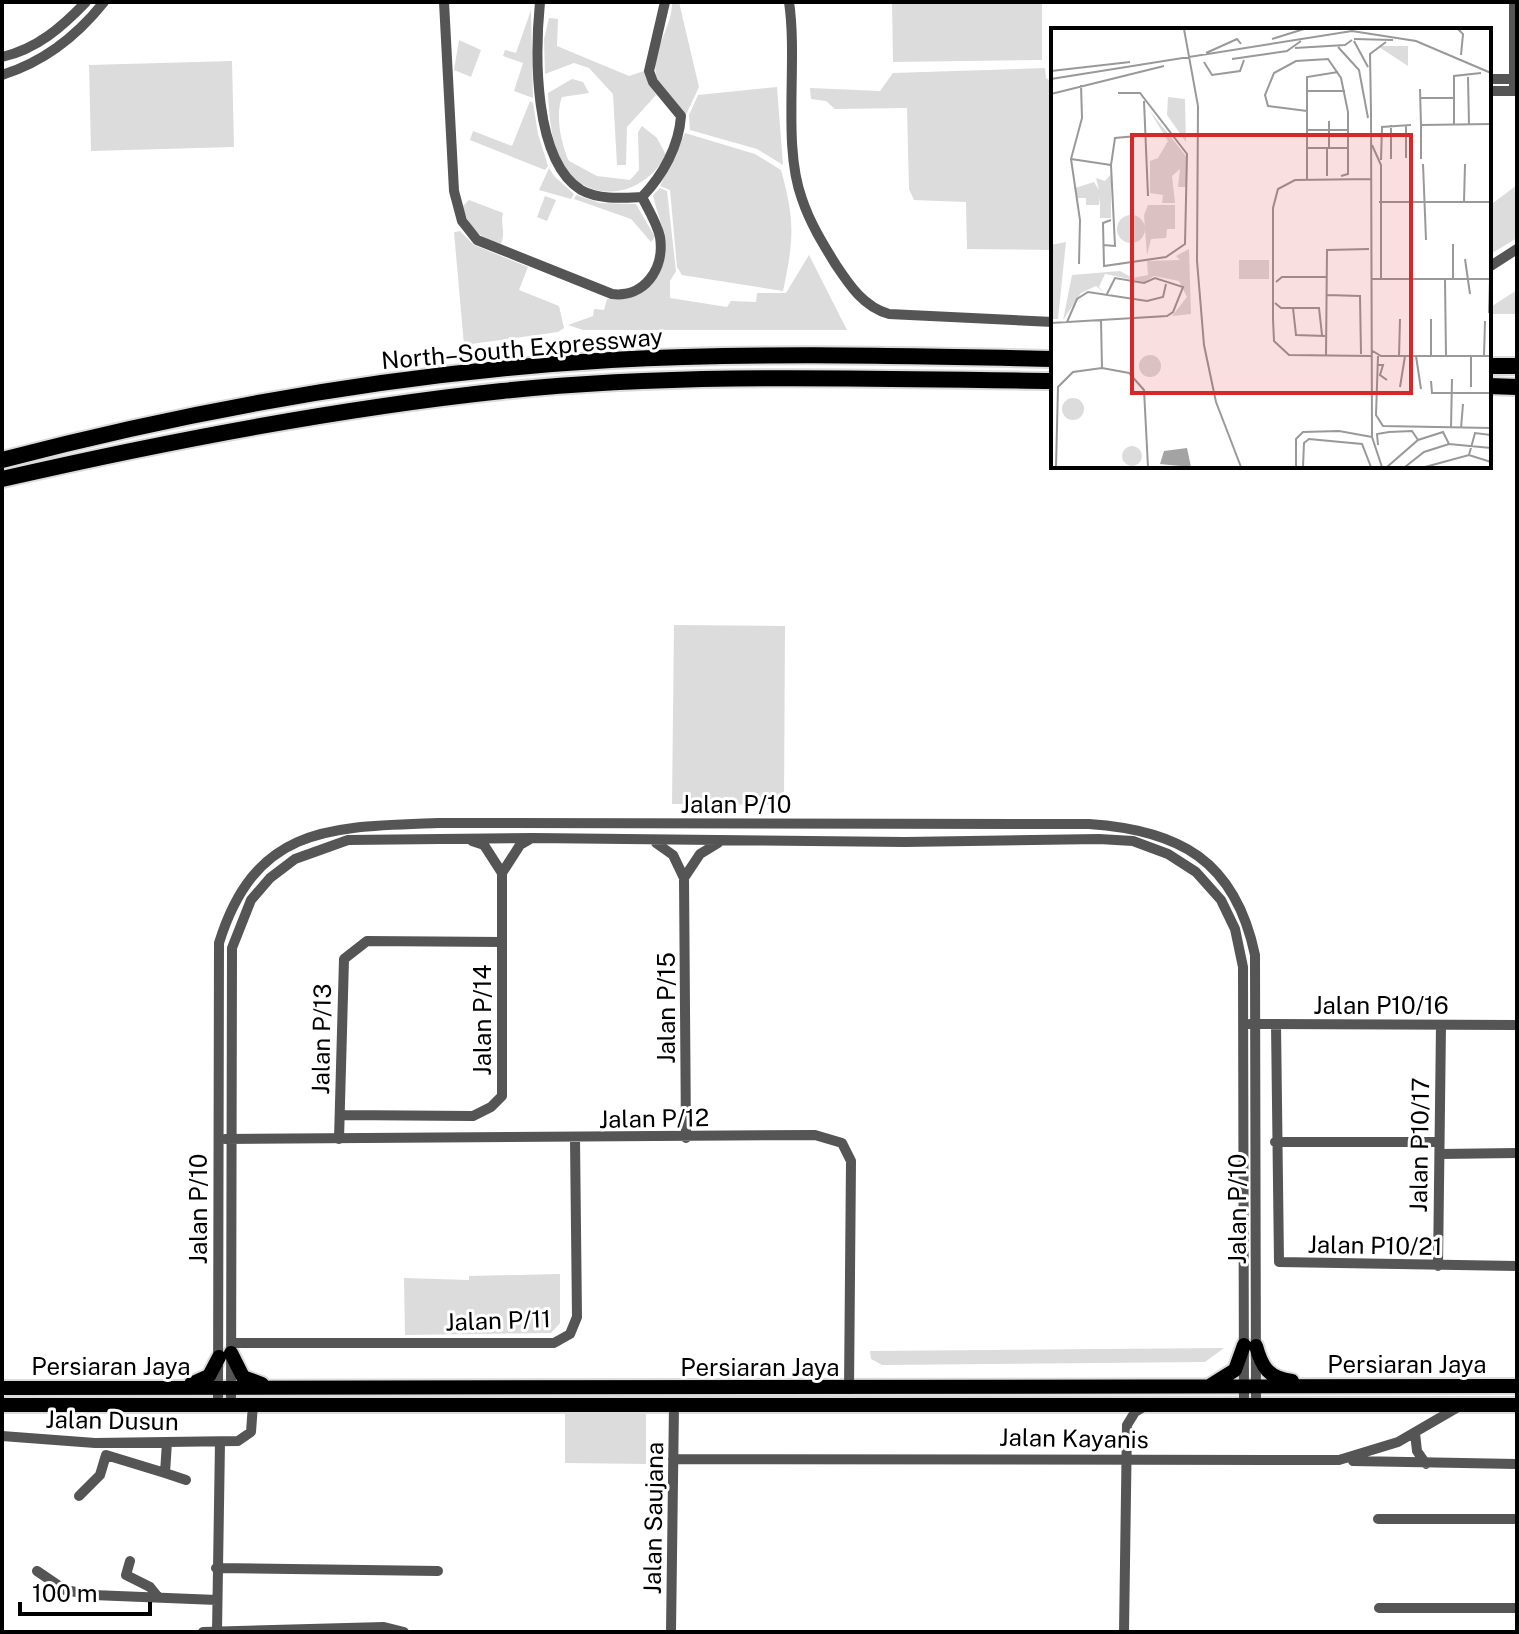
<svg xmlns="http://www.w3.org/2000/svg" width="1519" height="1634" font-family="'Public Sans',sans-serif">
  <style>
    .green { fill: #dcdcdc }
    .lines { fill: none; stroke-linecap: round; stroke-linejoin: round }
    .major-casing { stroke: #dbdbdb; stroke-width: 18 }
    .highway-casing { stroke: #dbdbdb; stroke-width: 20 }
    .minor { stroke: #555; stroke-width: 10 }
    .major { stroke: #000; stroke-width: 14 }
    .highway { stroke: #000; stroke-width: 16 }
    .labels { text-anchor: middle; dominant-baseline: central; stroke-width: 6; stroke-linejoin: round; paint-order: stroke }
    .street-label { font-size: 24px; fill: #000; stroke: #fff }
    .inset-road { fill: none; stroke: #999; stroke-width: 2 }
    .view { fill: #d62828; fill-opacity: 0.15; stroke: #d62828; stroke-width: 4 }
    .inset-edge { fill: none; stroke: #000; stroke-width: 4 }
  </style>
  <rect width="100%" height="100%" fill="#fff"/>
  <path class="green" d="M672 2H679L699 87 685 117C679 105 669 98 662 88 642 60 673 31 672 2Z
    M892 2H1042V60L893 62Z
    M531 10 533 98 514 91 523 63 503 56 505 50 516 53Z
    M549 18 558 19 557 46 629 76 644 71 656 95 627 127 626 165H617L613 94 589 68 574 63 545 74 544 39Z
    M459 40 481 50 471 77 454 70Z
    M232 61 234 147 91 151 89 65Z
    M1045 68 1046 78 1053 83V250L967 249 966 202 914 200 909 189 907 108 835 109 826 101 811 99 810 88 880 91 893 73Z
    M572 79 583 82 589 93 562 97C555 115 561 144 569 161L597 176 630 180 639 170 638 132 642 126 657 138 666 155C643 198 586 207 561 161 551 142 549 114 548 93Z
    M777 87 783 165 757 149 690 130 689 115 698 95Z
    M530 101 533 103 538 134 548 166 545 170 470 140 473 131 512 146Z
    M685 133 755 154 781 170C795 220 794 240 783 291L682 275 677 267 670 190 660 186Z
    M549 168 555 177 574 194 571 199 539 190Z
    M1517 185V238L1489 255V206Z
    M660 188 667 191 676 271 670 281V298L727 307 731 301 756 302 757 293H786L809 255 847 330H583L568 325 593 316 594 309 604 310 607 299C642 301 667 281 665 243 664 226 656 212 653 195Z
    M576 195 600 203 636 204 655 237 651 242 631 219 574 199Z
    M545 196 556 200 547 221 537 217Z
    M469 200 503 213C500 225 506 231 501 244 478 236 469 231 463 206Z
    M460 231 474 245 528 267 519 290 559 306 564 328 558 332 464 345 454 232Z
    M1517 290V314H1489V308Z
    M674 625 785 626 784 805 672 804Z
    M560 1274V1323L551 1333 405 1335 404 1278 469 1280V1276Z
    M1224 1348 1205 1362 882 1365 871 1359 870 1351Z
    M565 1414H646V1464L565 1463Z"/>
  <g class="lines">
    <g class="major-casing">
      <path id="major" d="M1256 1346C1262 1368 1269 1378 1292 1381
        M231 1353 243 1377 262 1384
        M191 1384 209 1376 219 1357
        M1211 1385 1235 1370 1244 1345
        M2 1388 1517 1386
        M2 1405H1517"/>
    </g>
    <g class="highway-casing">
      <path id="highway" d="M1489 366H1517
        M1489 386 1517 387
        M2 460C200 408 406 372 611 360 758 352 906 356 1053 359
        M2 479C168 441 333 409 502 391 685 372 870 379 1053 381"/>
    </g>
    <path class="minor" d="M444 2 454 191 462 221 477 240 612 294C644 298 665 269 660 237 657 223 648 209 642 197
      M540 2C535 53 533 160 581 190 599 200 622 198 642 197 663 175 679 146 681 116L653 82 649 71 665 2
      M789 2C798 62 782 145 802 199 810 223 823 244 836 265 850 286 864 307 889 314L1053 322
      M2 57C37 49 62 27 86 2
      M2 75C44 62 77 36 104 2
      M1489 79H1517
      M1489 91H1517
      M1514 91V2
      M1489 267 1517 249
      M472 841 484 845 502 873
      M656 843 673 855 684 878 686 1138
      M684 878 700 854 718 843
      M1250 1024 1517 1025
      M1276 1024 1279 1262 1517 1266
      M340 1115 473 1116 491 1107 502 1096V873L520 845 532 838
      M225 1139 815 1135 842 1143 851 1161 849 1389
      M339 1139 344 959 367 941 502 942
      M1275 1142H1439
      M1440 1154 1517 1153
      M1438 1266 1441 1025
      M231 1343H554L570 1334 577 1317 575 1139
      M218 1404 219 943C256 824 332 827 438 823L1089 824C1179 830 1235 860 1255 955L1256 1404
      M231 1404 232 948 251 900 270 878 295 859 348 840 533 838 905 842 1099 839 1133 841 1168 854 1196 872 1221 900 1235 929 1243 967 1244 1404
      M1415 1433 1417 1451 1426 1464
      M2 1436 95 1443 238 1441 251 1432 253 1404
      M673 1459 1339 1460 1398 1442 1460 1406
      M1353 1461 1517 1464
      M165 1473 186 1480
      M79 1496 100 1475 106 1455 165 1473 167 1442
      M1378 1519H1517
      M130 1561 126 1575 150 1587 158 1597
      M216 1568 438 1571
      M37 1571 65 1590 93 1595 217 1600
      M1379 1608H1517
      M203 1632 384 1627 404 1632
      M217 1632 220 1442
      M671 1632 674 1405
      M1124 1632 1127 1425 1135 1412 1145 1406"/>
    <use href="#major" class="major"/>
    <use href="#highway" class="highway"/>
  </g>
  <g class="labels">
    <g class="street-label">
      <text transform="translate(522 348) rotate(-5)">North–South Expressway</text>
      <text x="736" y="804">Jalan P/10</text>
      <text x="1381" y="1005">Jalan P10/16</text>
      <text transform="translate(666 1008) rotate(-90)">Jalan P/15</text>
      <text transform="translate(482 1020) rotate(-90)">Jalan P/14</text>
      <text transform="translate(321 1039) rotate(-89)">Jalan P/13</text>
      <text transform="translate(654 1118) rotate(-1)">Jalan P/12</text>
      <text transform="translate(1419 1145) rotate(-89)">Jalan P10/17</text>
      <text transform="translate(198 1209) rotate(-90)">Jalan P/10</text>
      <text transform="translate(1237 1209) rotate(-90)">Jalan P/10</text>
      <text transform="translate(1375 1245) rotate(1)">Jalan P10/21</text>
      <text transform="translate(498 1320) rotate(-2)">Jalan P/11</text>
      <text x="1407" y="1364">Persiaran Jaya</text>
      <text x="111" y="1366">Persiaran Jaya</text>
      <text x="760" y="1367">Persiaran Jaya</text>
      <text transform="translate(112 1420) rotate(1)">Jalan Dusun</text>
      <text transform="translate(1074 1438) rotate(1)">Jalan Kayanis</text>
      <text transform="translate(653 1518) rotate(-89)">Jalan Saujana</text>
    </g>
  </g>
  <g transform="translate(1051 28)">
    <rect width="440" height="440" fill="#fff"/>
    <path d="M357 18V38L328 19 330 18ZM117 69 134 71 135 114 116 87ZM98 82 135 128V159H127L129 141 121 148 124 175H111L112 167 99 165V133L107 130 117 113ZM60 146V190H49V168L48 177H35V170H25L24 160 43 154 48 162 45 150 54 153ZM97 177H124V201H116L115 210 100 211 96 227 93 187ZM66 201a14 14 0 1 1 28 0a14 14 0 1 1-28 0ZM15 214 7 291H0V217ZM138 221 140 286 121 288 136 269 128 253 103 248 93 254 54 246 48 259 54 265 45 258 30 265 12 292 21 247 69 243 82 250 97 247 96 233 129 232 125 228ZM188 232H218V251H188ZM88 338a11 11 0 1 1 22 0a11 11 0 1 1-22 0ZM11 381a11 11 0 1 1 22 0a11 11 0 1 1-22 0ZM71 428a10 10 0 1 1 20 0a10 10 0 1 1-20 0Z" fill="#dcdcdc"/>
    <path d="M136 420 140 439 109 436 113 423Z" fill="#a3a3a3"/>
    <path class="inset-road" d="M133 1 147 78 146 233 153 317 165 374 190 439M407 1 412 6 410 27M221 11 253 1M303 11 342 12M303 13 317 39M287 19 308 42 317 90M244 20 294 17 301 12M155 25 186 11 190 16M181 31 236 23 250 13M153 34 161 47 189 43 193 32M0 43 79 34M417 49 418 97M0 51 301 3 365 13 440 45M369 61 370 97 440 96M256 63H294M0 66 113 38M369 70H403M93 73 97 168M256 83 217 78 214 67 223 45 245 33 277 31 290 50 297 84V146L290 148M320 83 321 409 331 439M320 84 319 26 335 14M278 93V120M370 97V131M403 97V48L430 45M256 102H297M321 117 330 137V251M256 120H297M276 120V148M355 130V97M20 131 60 137M340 131V97M330 132 331 99 360 97M372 136 375 212M256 152V49L287 44M328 174H440M413 174 414 136M60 192 52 195 53 238 115 229 134 216 136 126 89 65H67M402 216V251M52 217 64 218 60 137 64 110 97 107M414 231 419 266M28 236 29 192 20 131 31 90 30 57M321 251H440M394 252 395 328M225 254 231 249H275M276 267 309 268 310 326M224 275 230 280H268L271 307M242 280 245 307 274 308M438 285 439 251M380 291V328M50 292 51 340M360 293V358M16 294 26 271 37 264 96 273 112 269 115 256M0 295 116 288 122 284 132 259 104 250 93 255 64 250 56 266M320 322 330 328H440M275 328 276 222 318 221M320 328 238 327 223 313 222 291V180L227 161 244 152 321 151M327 328 325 387 332 398 440 400M365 328 370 361M433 328 434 293M439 328 440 365M348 329 349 291M327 337H332L329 347 336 352M380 353 381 365H440M349 359 354 328M420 359V328M400 400 401 351M410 400 412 376M327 417 326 406 338 404 361 403 367 412M418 427 424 405 440 407M5 439 7 359 22 344 51 340 78 345 93 362 97 439M245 439V411L252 404 288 403 321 409M252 439 253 415 258 411 311 416 320 439M336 439 367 412 392 404 398 416M354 439 373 424 398 416 440 420M374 439 418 427 440 434"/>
    <path class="view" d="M81 107H360V365H81Z"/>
    <rect width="440" height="440" class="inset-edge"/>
  </g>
  <rect width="1519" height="1634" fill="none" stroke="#000000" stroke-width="8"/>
  <path d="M20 1602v12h130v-12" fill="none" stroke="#000000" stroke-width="4"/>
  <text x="32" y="1602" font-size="24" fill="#000000" stroke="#ffffff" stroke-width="6" paint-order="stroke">100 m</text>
</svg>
